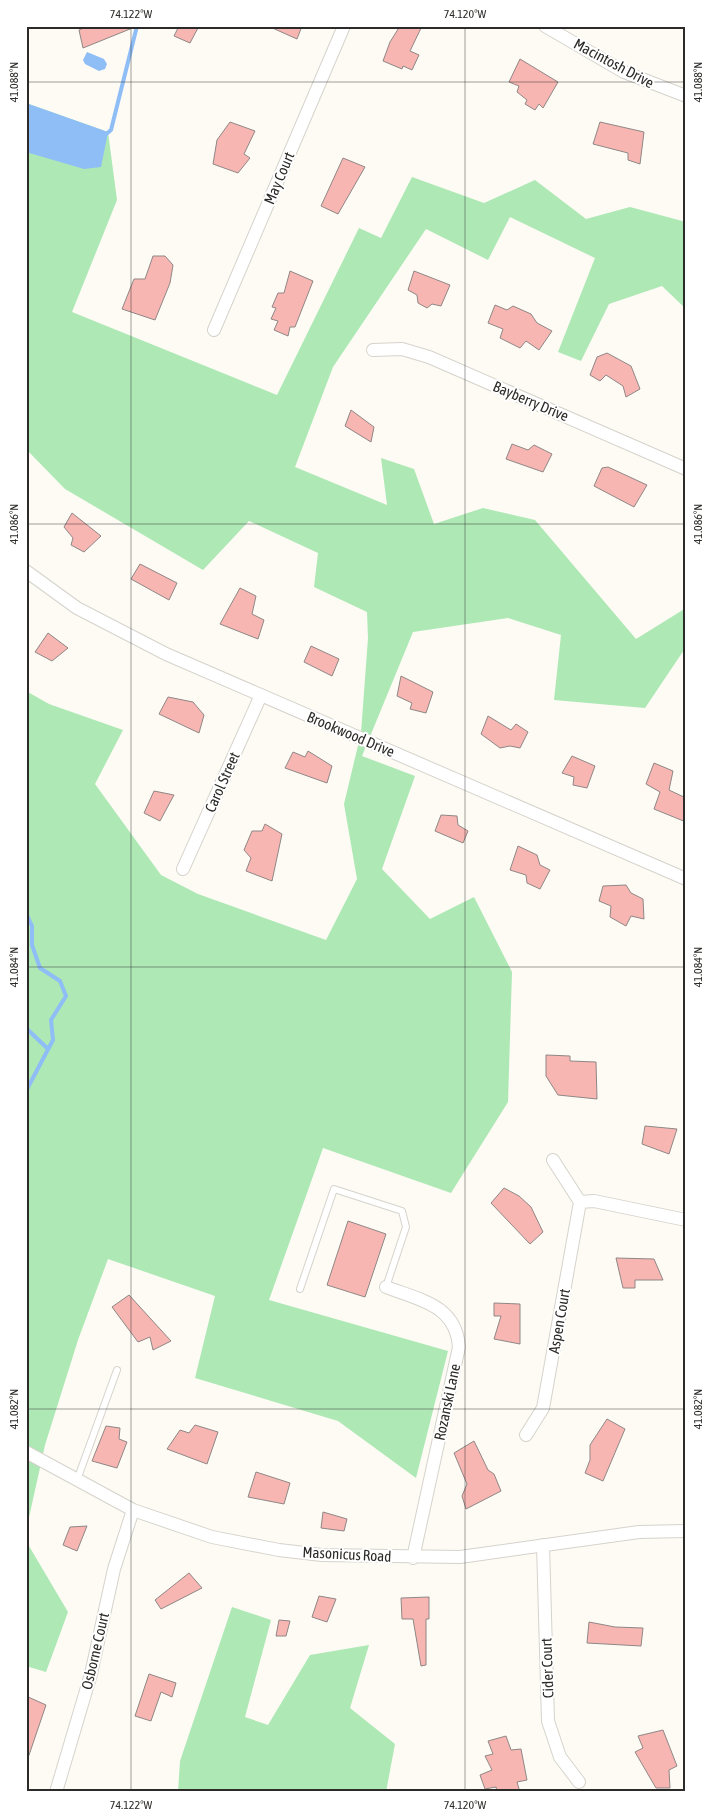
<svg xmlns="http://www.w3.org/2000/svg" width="712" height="1818" font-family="'Asap Condensed',sans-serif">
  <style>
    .green { fill: #ade8b5 }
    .water { fill: #8fbdf6 }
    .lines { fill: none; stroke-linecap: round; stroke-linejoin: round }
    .stream { stroke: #8fbdf6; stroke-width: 4 }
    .building { fill: #f8b6b2; stroke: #8f8786 }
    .service-casing { stroke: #d5d3cc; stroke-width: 8 }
    .minor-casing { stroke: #d5d3cc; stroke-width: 14 }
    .service { stroke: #fff; stroke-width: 6 }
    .minor { stroke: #fff; stroke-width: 12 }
    .ticks { fill: none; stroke: #2c2b29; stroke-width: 1; stroke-opacity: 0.45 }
    .labels { text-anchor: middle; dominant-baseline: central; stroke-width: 4; stroke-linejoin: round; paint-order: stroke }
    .street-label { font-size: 15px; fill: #2c2b29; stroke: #fff }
    .neatline { fill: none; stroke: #2c2b29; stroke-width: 2 }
    .ticks-label { font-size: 12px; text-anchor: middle; fill: #2c2b29 }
  </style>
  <rect width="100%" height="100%" fill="#fdfbf4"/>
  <path class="green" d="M26 103 108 132 117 200 72 312 277 395 359 228 381 238 412 177 484 203 535 180 586 219 630 207 686 222V309L662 286 609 304 581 361 558 352 595 258 510 217 488 260 426 229 333 367 295 467 387 505 381 458 414 469 434 524 483 508 535 520 636 639 686 608V647L645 708 554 700 561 635 508 618 413 632 362 756 415 776 382 869 430 919 474 897 512 972 508 1102 451 1193 323 1148 269 1300 448 1351 416 1478 338 1421 195 1378 215 1296 108 1259 78 1340 45 1445 26 1531V691L49 704 123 730 95 784 161 875 198 894 326 940 357 879 344 804 361 733 368 638 367 612 314 587 318 553 249 521 203 570 65 489 26 449Z
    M26 1541 68 1612 46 1672 26 1666Z
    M232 1607 271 1620 245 1717 268 1725 310 1655 369 1645 350 1708 395 1744 386 1792H178L180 1761Z"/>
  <path class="water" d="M87 52 104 59 107 64 105 69 99 71 85 64 83 60Z
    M26 103 108 132 101 167 84 169 26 152Z"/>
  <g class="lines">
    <path class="stream" d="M104 136 111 130 137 26
      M26 913 32 926V945L40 968 60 981 66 996 51 1020 53 1040 26 1091
      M26 1028 47 1048"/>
  </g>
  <path class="building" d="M88 26H135V27L83 48 79 30Z
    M179 26H199L190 43 174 36Z
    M268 26H302L297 39Z
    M400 26H422L410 51 419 55 412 70 403 66 402 69 383 61 390 42Z
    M520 59 558 82 543 108 539 104 535 110 525 104 527 100 517 92 519 86 509 82Z
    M230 122 255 131 244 154 250 158 238 173 213 164 217 140Z
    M600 122 644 132 640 164 628 160V153L593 144Z
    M343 158 365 167 338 214 321 206Z
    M153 256H165L173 265 170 283 155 320 122 309 134 279H145Z
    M290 271 313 281 295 327H290L288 336 274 330 278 321 271 319 276 308 272 307 278 293H284Z
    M414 271 450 285 441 306 432 304 427 308 418 303 417 295 408 290Z
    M495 305 507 310 513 306 531 314 537 323 552 331 539 350 526 341 520 348 500 338 503 329 488 323Z
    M607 353 631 366 640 389 626 397 623 386 606 375 600 381 590 375 597 357Z
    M351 410 374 427 371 442 345 426Z
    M512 444 528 450 534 445 552 454 543 472 506 459Z
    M608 467 647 485 634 507 594 486 602 468Z
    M72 513 101 536 84 552 71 545 73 538 64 527Z
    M140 564 177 583 169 600 131 579Z
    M240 588 256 596 252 614 264 620 258 639 220 624Z
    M48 633 68 648 52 661 35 652Z
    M311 646 339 659 332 676 304 662Z
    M401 676 433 692 426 713 410 709 412 703 397 696Z
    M168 697 193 702 204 715 199 733 159 714Z
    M488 716 511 730 516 724 528 732 520 748 510 746 500 748 481 734Z
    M308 751 332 766 327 783 285 768 293 752 305 757Z
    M572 756 595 766 587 788 573 785 574 777 562 773Z
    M654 763 673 771 669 790 686 798V822L654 809 660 792 646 784Z
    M154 791 174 795 160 821 144 813Z
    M441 815 457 816 458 825 468 831 463 843 435 831Z
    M265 824 282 834 272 881 246 871 251 858 244 850 252 831H262Z
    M518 846 537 855 540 865 550 870 540 889 527 883 526 875 510 870Z
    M626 885 631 893 643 899 644 919 631 916 626 926 610 917 611 906 599 901 603 886Z
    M546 1055 570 1056V1061L596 1062 597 1099 558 1095 546 1076Z
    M645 1126 677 1129 669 1154 642 1144Z
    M504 1188 519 1196 531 1207 543 1232 530 1244 491 1203Z
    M348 1221 386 1234 365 1297 327 1285Z
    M616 1258 654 1259 663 1280H635V1288H623Z
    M129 1295 171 1341 153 1350 150 1337 138 1342 112 1307Z
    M494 1303 520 1304V1344L494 1339 501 1316H494Z
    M607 1419 625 1429 603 1481 585 1473 590 1460V1445Z
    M195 1425 218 1432 207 1464 167 1449 180 1430 189 1433Z
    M106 1426 120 1428 119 1439 127 1442 117 1468 92 1461Z
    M474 1441 488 1470 494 1474 501 1491 466 1509 462 1496 467 1484 454 1453Z
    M256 1472 290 1483 284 1504 248 1497Z
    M323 1512 347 1519 344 1531 321 1528Z
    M87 1526 77 1551 63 1545 70 1527Z
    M189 1573 202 1588 161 1609 155 1600Z
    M319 1596 336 1599 327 1622 312 1617Z
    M429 1597V1619H426V1665L421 1666 413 1619H402L401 1598Z
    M279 1620 290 1621 286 1636H276Z
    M589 1622 615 1627 643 1628 641 1646 587 1643Z
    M149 1674 176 1683 172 1697 161 1692 151 1721 135 1716Z
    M26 1696 46 1705 28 1758 26 1757Z
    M663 1730 677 1766 669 1770 670 1788H656L635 1752 643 1748 638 1736Z
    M506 1736 511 1750 521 1749 527 1780 517 1782 520 1792H497L496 1787 485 1789 480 1775 492 1770 485 1756 493 1754 488 1741Z"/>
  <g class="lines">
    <g class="service-casing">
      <path id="service" d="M300 1289 334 1189 402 1211 406 1227 386 1287
        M77 1480 117 1370"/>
    </g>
    <g class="minor-casing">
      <path id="minor" d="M545 26 624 72 686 96
        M214 330 344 26
        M373 350 402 349 429 357 686 469
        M26 571 77 608 166 654 686 879
        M183 869 261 695
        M553 1160 580 1202 594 1201 686 1220
        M386 1287C420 1300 456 1305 459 1347L413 1558
        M526 1435 543 1408 580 1202
        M26 1452 133 1510 212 1537 279 1550 322 1555 460 1557 639 1532 686 1531
        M543 1545 548 1721 560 1757 579 1782
        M56 1792 91 1674 114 1569 133 1510"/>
    </g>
    <use href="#service" class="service"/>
    <use href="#minor" class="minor"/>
  </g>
  <path class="ticks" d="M131 26V1792M465 26V1792M26 82H686M26 524H686M26 967H686M26 1409H686"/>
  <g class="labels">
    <g class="street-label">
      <text transform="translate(614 63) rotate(28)">Macintosh Drive</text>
      <text transform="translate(279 178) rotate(-67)">May Court</text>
      <text transform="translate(531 401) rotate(23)">Bayberry Drive</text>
      <text transform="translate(351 734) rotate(23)">Brookwood Drive</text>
      <text transform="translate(222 782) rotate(-66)">Carol Street</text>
      <text transform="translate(559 1321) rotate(-80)">Aspen Court</text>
      <text transform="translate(447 1402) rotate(-78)">Rozanski Lane</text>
      <text transform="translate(347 1554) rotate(3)">Masonicus Road</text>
      <text transform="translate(95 1651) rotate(-77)">Osborne Court</text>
      <text transform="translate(547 1668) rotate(-92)">Cider Court</text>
    </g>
  </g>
  <rect width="712" height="1818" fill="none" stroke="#ffffff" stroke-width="55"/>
  <rect x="28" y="28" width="656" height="1762" class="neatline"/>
  <g class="ticks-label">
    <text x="131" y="18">74.122°W</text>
    <text x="465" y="18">74.120°W</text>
    <text transform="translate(14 82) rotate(-90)" y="4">41.088°N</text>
    <text transform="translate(698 82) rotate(-90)" y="4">41.088°N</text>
    <text transform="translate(14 524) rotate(-90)" y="4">41.086°N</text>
    <text transform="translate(698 524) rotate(-90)" y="4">41.086°N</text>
    <text transform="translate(14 967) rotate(-90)" y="4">41.084°N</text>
    <text transform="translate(698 967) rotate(-90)" y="4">41.084°N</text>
    <text transform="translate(14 1409) rotate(-90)" y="4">41.082°N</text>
    <text transform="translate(698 1409) rotate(-90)" y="4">41.082°N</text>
    <text x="131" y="1809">74.122°W</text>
    <text x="465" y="1809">74.120°W</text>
  </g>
</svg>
